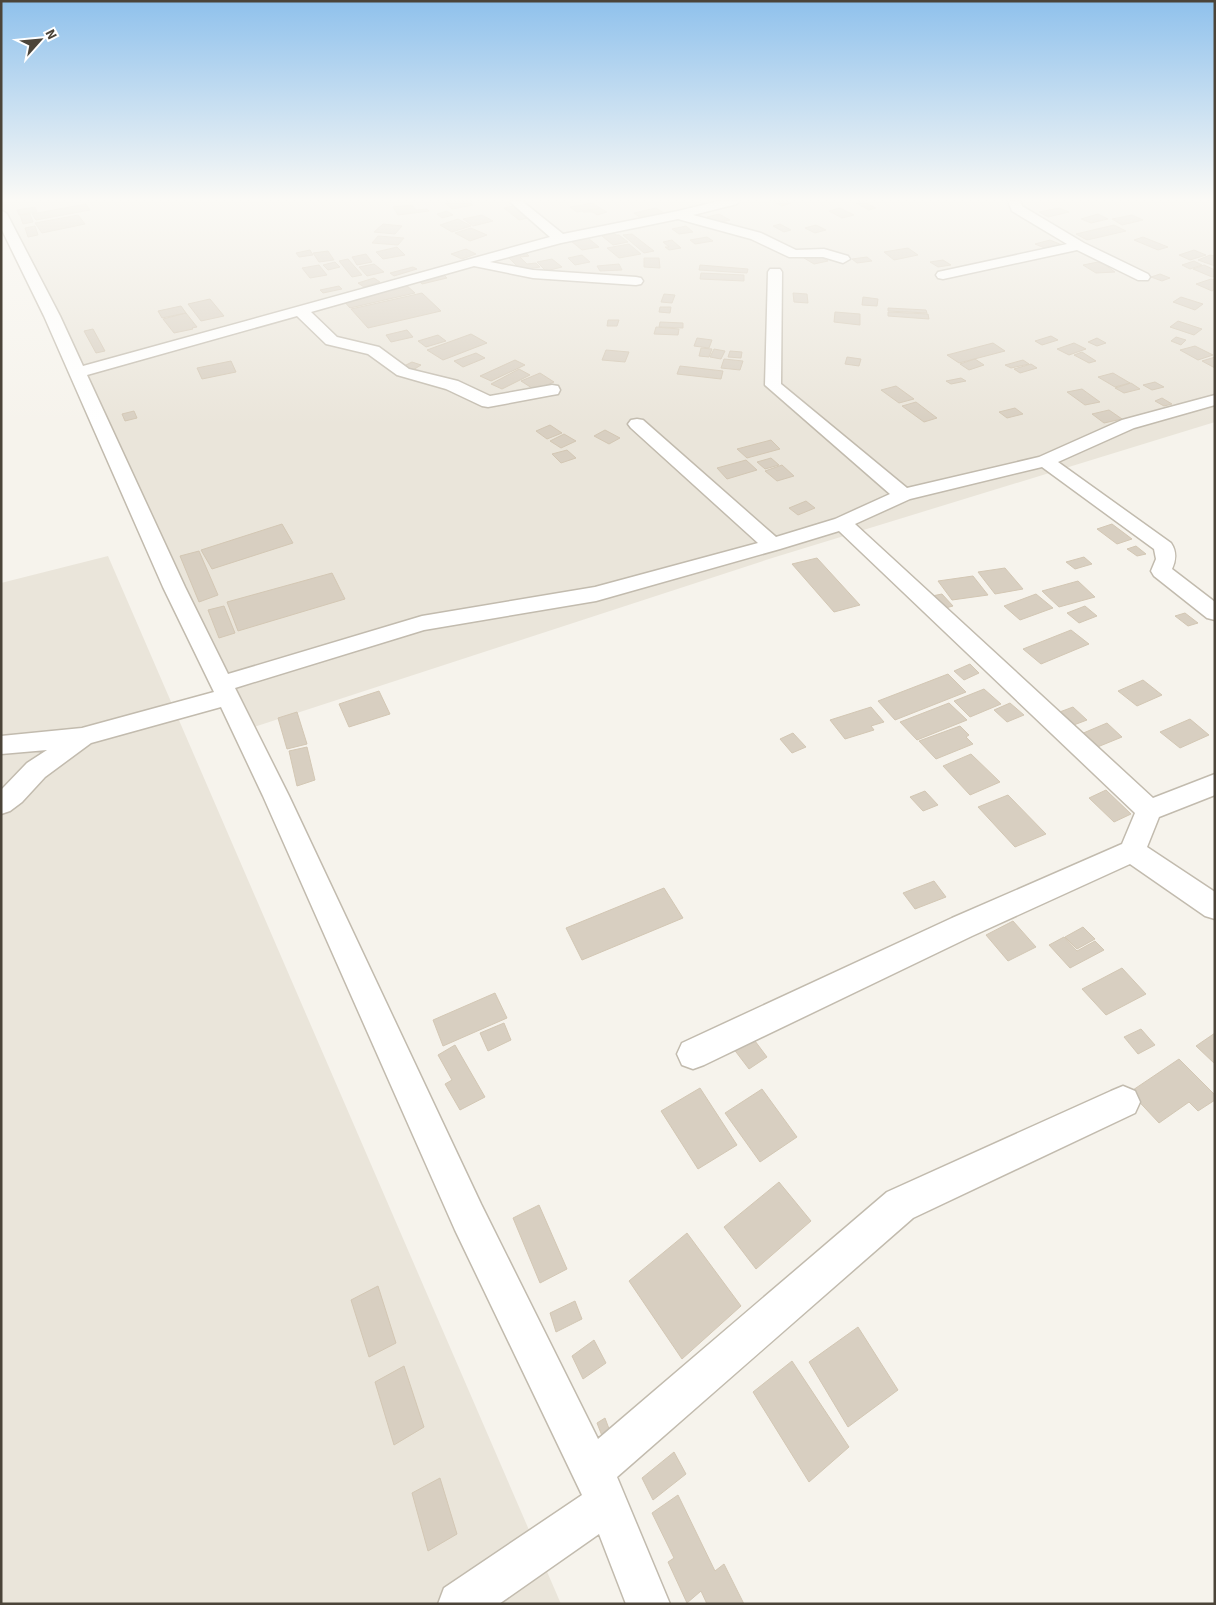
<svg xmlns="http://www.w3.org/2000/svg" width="1216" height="1605" font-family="'Source Sans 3',sans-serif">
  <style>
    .residential { fill: #eae5da }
    .building { fill: #d8cfc1; stroke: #d3c7b4 }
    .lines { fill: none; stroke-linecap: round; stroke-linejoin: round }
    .minor-casing { stroke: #c2bbae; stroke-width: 3 }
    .minor { fill: #fff; fill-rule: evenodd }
  </style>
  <rect width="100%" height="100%" fill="#f6f3ec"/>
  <path class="residential" d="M1 201H1215V422L769 559 248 729 152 529Z
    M108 556 561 1604H1V583Z"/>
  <path class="building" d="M451 201H471L473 202 470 203 473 205 452 209 444 202Z
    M772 201H786L791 203 782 206Z
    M862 201 876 208 869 210 856 203Z
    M593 203 600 208 577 212 570 207Z
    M86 204 90 210 36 220 32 214Z
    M412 205 416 210 427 209 429 211 398 215 393 207Z
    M513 206 528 218 519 220 504 208Z
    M35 207 37 212 19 215 17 210Z
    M600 208 607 212 597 215 593 212H583Z
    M656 208 664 213 641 218 634 213Z
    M840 208 854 215 842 218 829 211Z
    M1059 208 1069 212 1048 217 1039 212Z
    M447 211 453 215 442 218 437 214Z
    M30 214 33 222 23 224 20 215Z
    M719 214 730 220 718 223 707 217Z
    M1098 214 1108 219 1091 223 1081 219Z
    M78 215 85 224 42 233 35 223Z
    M482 215 493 221 473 226 463 219Z
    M1132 215 1143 220 1122 225 1112 219Z
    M458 219 471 226 452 232 440 225Z
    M383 224 402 226 395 234 374 232Z
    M780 224 791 230 784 232 773 226Z
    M816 225 826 230 815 233 805 228Z
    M1114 225 1126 231 1087 240 1076 234Z
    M35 226 38 235 28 237 25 228Z
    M686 226 693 232 679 234 672 229Z
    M471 228 487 235 470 241 455 233Z
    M611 231 616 235H619L628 242 613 245 602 236H605L602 233Z
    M632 234 654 251 644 253 623 235Z
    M378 236 404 238 398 245 372 243Z
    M707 237 713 241 695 244 690 240Z
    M1143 237 1168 247 1158 250 1134 240Z
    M588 238 599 247 582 250 571 241Z
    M672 240 681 248 669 250 665 247H669L663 242Z
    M1050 240 1062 245 1047 249 1035 244Z
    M629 244 641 254 619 258 607 248Z
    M397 247 405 255 383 259 376 252Z
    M908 248 918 255 894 260 884 252Z
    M466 249 476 254 462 259 451 254Z
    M310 250 313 255 299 257 296 253Z
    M1194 250 1206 255 1190 260 1179 255Z
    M328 251 334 260 319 262 313 253Z
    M526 253 529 256 520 257 527 264 536 263 540 267 521 270 507 256Z
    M366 254 372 262 357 265 352 257Z
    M582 255 590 262 575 265 568 258Z
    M818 255 828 261 814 264 804 258Z
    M1210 255 1215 256V266L1198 260Z
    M867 257 872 261 857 263 852 259Z
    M644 258H659L660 268 644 267Z
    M348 259 362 275 352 277 339 261Z
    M552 259 562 267 546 271 537 262Z
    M943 260 951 265 938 267 930 262Z
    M1194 261 1202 265 1190 269 1182 265Z
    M335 262 340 267 328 270 323 265Z
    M1098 262 1105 265 1115 272 1096 273 1083 265Z
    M374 264 384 272 367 276 359 267Z
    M619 264 622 270 600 271 597 266Z
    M319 265 327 275 310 278 302 268Z
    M700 265 748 269 747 273 699 270Z
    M1204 265 1215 270V276L1212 277 1193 269Z
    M413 267 417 269 394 276 390 273Z
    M701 273 744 275V281L700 279Z
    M443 274 447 278 422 284 418 279Z
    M1160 274 1170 278 1162 281 1151 277Z
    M374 278 380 282 364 287 358 283Z
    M1211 279 1215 280V289L1212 291 1196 284Z
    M405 284 415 293 350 308 342 299Z
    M339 286 342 289 323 293 320 290Z
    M422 293 441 311 368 328 351 309Z
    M793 293 807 294 808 303 794 302Z
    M664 294 675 295 672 303 661 302Z
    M863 297 878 299 877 306 862 305Z
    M1181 297 1203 304 1195 310 1173 302Z
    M210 299 224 316 201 321 188 304Z
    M181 306 186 313 162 318 158 311Z
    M660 307H671L670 313 659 312Z
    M888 308 926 310 927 313 888 311Z
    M835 312 860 314V325L834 322Z
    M888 312 928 314 929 319 888 316Z
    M186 313 197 327 192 328 193 329 174 333 163 319Z
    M608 320H619L617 326H607Z
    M1178 321 1202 329 1194 335 1170 327Z
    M660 322 683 323V328L659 327Z
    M656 327 679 329 678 335 654 334Z
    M93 329 105 351 96 353 84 331Z
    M407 330 413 337 391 342 386 335Z
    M471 334 487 343 443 360 427 350Z
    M438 335 446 341 426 347 418 341Z
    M1051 336 1058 340 1042 345 1035 341Z
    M1176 337 1186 340 1181 345 1171 341Z
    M697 338 712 340 709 348 694 346Z
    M1097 338 1106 343 1097 346 1088 342Z
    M993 343 1005 351 959 363 947 355Z
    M1074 343 1086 349 1069 355 1057 349Z
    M1195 346 1213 355 1198 360 1180 350Z
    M701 348 712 349 709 357 699 356Z
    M714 349 725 351 721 359 710 357Z
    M606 350 629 352 625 362 602 360Z
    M730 351 742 352 741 358 728 357Z
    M1082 352 1096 361 1089 363 1074 355Z
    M476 353 485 358 463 367 454 361Z
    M847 357 861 359 859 366 845 364Z
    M1215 357V368L1202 361Z
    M724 359 743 361 740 370 721 368Z
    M975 359 984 365 969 370 960 364Z
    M515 360 525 365 491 381 480 376Z
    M1023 360 1029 364 1011 368 1005 365Z
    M231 361 236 372 202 379 197 368Z
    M412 362 421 365 413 370 404 366Z
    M1031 364 1037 368 1020 373 1014 369Z
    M680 366 723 371 721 379 677 374Z
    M519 369 530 375 502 389 491 384Z
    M540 373 554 382 535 390 521 381Z
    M1113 373 1130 383 1115 387 1098 377Z
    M961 378 966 381 951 384 946 381Z
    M1155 382 1164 387 1152 390 1143 385Z
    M1131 383 1140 389 1124 393 1115 388Z
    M896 386 914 399 899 403 881 390Z
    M1082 389 1100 402 1085 405 1067 392Z
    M1162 398 1172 404 1164 406 1155 401Z
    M916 402 937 418 924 422 902 406Z
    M1015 408 1023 414 1007 418 999 412Z
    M1109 410 1122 419 1104 423 1092 414Z
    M134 411 137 418 125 421 122 414Z
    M550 425 562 433 547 439 536 431Z
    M605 430 620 438 609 444 594 436Z
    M564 434 576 441 561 448 550 441Z
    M771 440 780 449 747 458 737 449Z
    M567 450 576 458 561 463 552 454Z
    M771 458 779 465 765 469 757 462Z
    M746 460 757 470 727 479 717 468Z
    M782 465 794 476 777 481 765 471Z
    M806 501 815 508 798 515 789 508Z
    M282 524 293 543 212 569 201 550Z
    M1112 524 1132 539 1117 544 1097 529Z
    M1136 546 1146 554 1137 556 1127 549Z
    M199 551 218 595 199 602 180 556Z
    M1084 557 1092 564 1075 569 1066 562Z
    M817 558 860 605 834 612 792 564Z
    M1005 568 1023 589 995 594 978 572Z
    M332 573 345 599 238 631 227 602Z
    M973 576 988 595 952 600 938 581Z
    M1078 581 1095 597 1059 607 1042 591Z
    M942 594 953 606 938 610 927 597Z
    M1036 594 1053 608 1020 620 1004 606Z
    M224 606 235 633 219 638 208 610Z
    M1085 606 1097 616 1079 623 1067 613Z
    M1185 613 1198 623 1188 626 1175 616Z
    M1071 630 1089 644 1041 664 1023 649Z
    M970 664 979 673 964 680 954 671Z
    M948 674 966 692 895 720 878 701Z
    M1143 680 1162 695 1137 706 1118 691Z
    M984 689 1001 704 970 717 954 701Z
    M379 691 390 714 349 727 339 704Z
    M949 703 967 720 917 740 900 722Z
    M1010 703 1024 715 1007 722 994 710Z
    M871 707 884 722 871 726 874 730 845 739 830 720Z
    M1073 707 1087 720 1071 726 1057 713Z
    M297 712 307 744 287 749 278 718Z
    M1190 719 1209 735 1180 748 1160 732Z
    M1107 723 1122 737 1095 748 1081 734Z
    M960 726 969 735 966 737 973 744 936 759 919 741Z
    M793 733 806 747 792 753 780 739Z
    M307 747 315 780 297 786 289 751Z
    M971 754 1000 782 970 795 943 766Z
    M1106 790 1131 814 1114 822 1089 798Z
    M925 791 938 805 923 811 910 797Z
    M1008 795 1046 834 1015 847 978 807Z
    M934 881 946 897 915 909 903 893Z
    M664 888 683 918 582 960 566 928Z
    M1013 921 1036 947 1008 961 986 935Z
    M1083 927 1095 939 1077 949 1065 937Z
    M1064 937 1077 951 1095 941 1104 950 1070 968 1049 945Z
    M1122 968 1146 994 1106 1015 1082 989Z
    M495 993 507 1018 443 1046 433 1020Z
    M504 1023 511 1040 488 1051 480 1033Z
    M1141 1029 1155 1045 1138 1054 1124 1037Z
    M1215 1033V1064L1196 1046Z
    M752 1037 767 1057 749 1069 733 1048Z
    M455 1045 485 1097 460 1110 445 1084 452 1080 438 1055Z
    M1179 1059 1215 1095V1100L1198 1111 1189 1102 1159 1123 1130 1092Z
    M700 1088 737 1145 698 1169 661 1111Z
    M762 1089 797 1137 760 1162 725 1113Z
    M779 1182 811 1221 756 1269 724 1227Z
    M539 1205 567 1269 540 1283 513 1218Z
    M687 1233 741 1306 682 1359 629 1281Z
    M378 1286 396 1343 369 1357 351 1300Z
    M575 1301 582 1319 556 1332 550 1313Z
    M858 1327 898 1390 848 1427 809 1362Z
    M594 1340 606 1363 583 1379 572 1356Z
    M792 1361 849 1447 809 1482 753 1392Z
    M404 1366 424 1427 394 1445 375 1382Z
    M605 1418 612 1437 604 1441 597 1423Z
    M674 1452 686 1474 653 1500 642 1478Z
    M440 1478 457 1534 428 1551 412 1493Z
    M678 1495 715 1571 724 1564 744 1604H707L701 1591 687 1603 668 1562 674 1558 652 1513Z"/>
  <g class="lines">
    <g class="minor-casing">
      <path id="minor" d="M509 201H522L563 234 678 211 719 201H739L737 204 693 215 761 233 796 250 824 249 848 256 850 259 843 263 823 257H789L751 239 678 219 561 243 490 262 533 270 636 277 641 278 643 281 641 284 636 285 533 278 474 266 311 312 337 337 379 347 409 369 458 381 490 396 552 385 558 386 560 390 558 394 552 395 488 407 482 406 446 389 397 375 368 354 326 344 297 316 87 375 185 587 228 674 422 616 595 587 758 543 631 428 628 424 631 420 637 419 643 420 776 537 835 519 890 494 765 385 768 272 770 269H780L782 272 781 384 907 488 1039 457 1122 420 1215 395V405L1134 428 1058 462 1171 543C1177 552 1176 560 1172 569L1215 602V620L1207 618 1154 576 1151 571 1156 559 1154 549 1042 467 910 499 855 524 1153 798 1215 774V795L1159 817 1147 847 1215 892V919L1205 916 1130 864 972 936 704 1065 693 1069 682 1065 677 1054 682 1043 952 918 1122 844 1135 813 839 531 780 549 596 601 424 630 235 688 289 796 481 1204 598 1439 887 1192 1111 1091 1123 1086 1135 1091 1140 1102 1135 1113 913 1218 617 1477 670 1604H626L599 1534 499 1604H438L444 1588 582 1495 455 1230 263 796 221 707 91 743 45 777 22 802 10 811 1 814V790L27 763 47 750 1 754V736L82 728 214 692 163 587 44 316 1 228V210L7 214 60 316 83 366 550 237Z
        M1008 201H1020L1022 206 1084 243 1148 274 1150 277 1148 280H1138L1077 250 943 279 938 278 936 275 938 272 1067 244 1012 211Z"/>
    </g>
    <use href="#minor" class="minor"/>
  </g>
  <linearGradient id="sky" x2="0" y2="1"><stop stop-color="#8fc1ec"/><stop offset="0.47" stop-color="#fbfaf6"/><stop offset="1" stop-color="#fbfaf6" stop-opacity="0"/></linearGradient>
  <rect width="1216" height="425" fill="url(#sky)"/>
  <rect width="1216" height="1605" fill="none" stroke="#4b4439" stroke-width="5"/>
  <g transform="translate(40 40) rotate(63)" stroke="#ffffff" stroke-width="4" paint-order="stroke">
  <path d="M0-4L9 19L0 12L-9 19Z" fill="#4b4439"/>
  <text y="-8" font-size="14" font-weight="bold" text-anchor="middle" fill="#4b4439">N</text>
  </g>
</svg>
